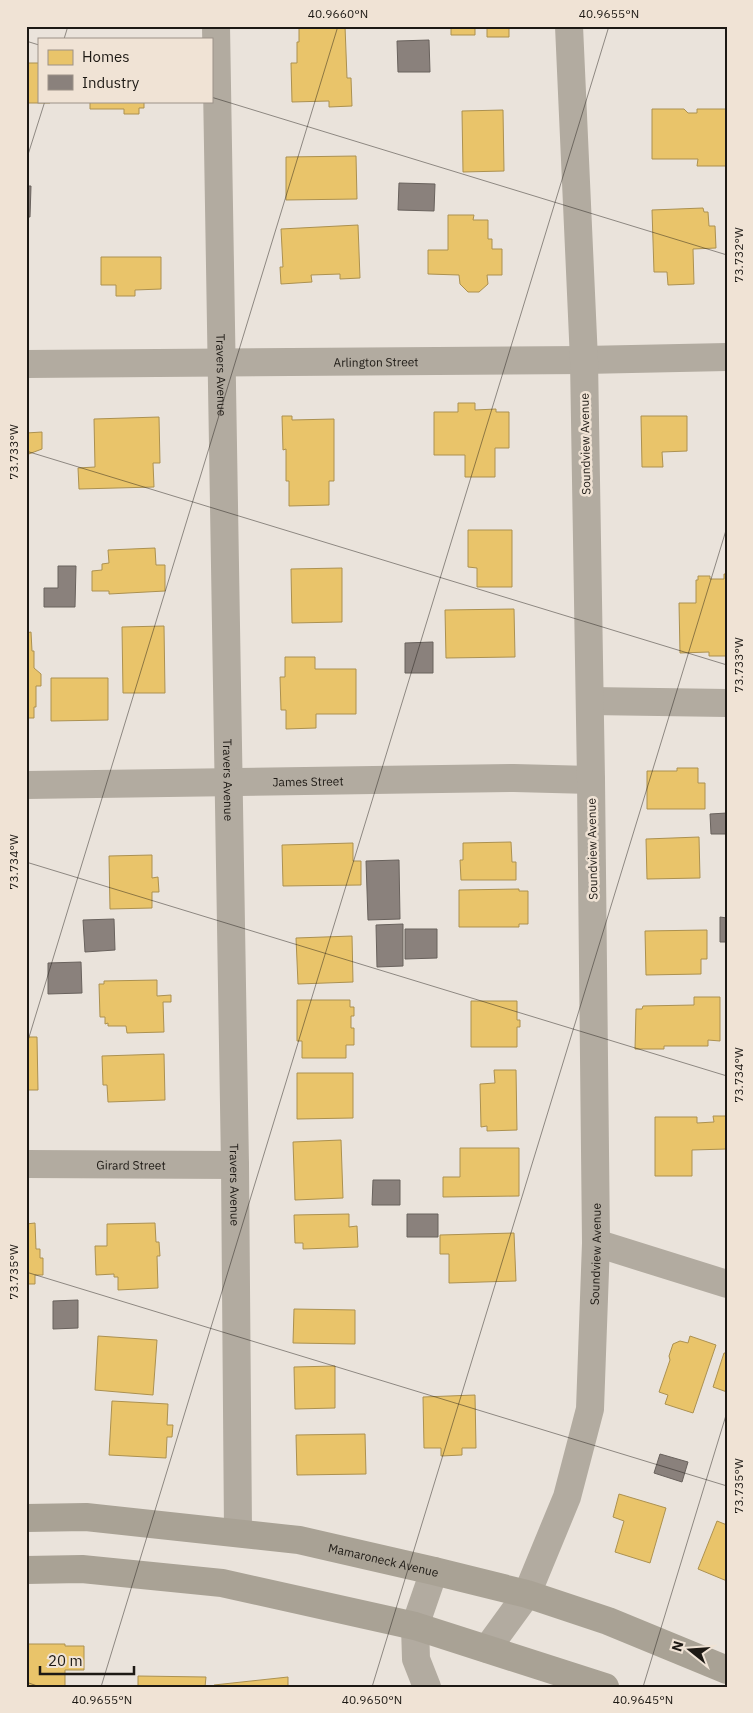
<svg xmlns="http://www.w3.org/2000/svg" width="753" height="1713" font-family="'IBM Plex Sans',sans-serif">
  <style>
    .homes { fill: #e9c46a; stroke: #ac9150 }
    .industry { fill: #8a817c; stroke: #69625d }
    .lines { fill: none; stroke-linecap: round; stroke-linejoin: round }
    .minor { stroke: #b2aba0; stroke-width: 28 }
    .major { stroke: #a9a295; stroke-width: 28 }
    .ticks { fill: none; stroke: #1d1914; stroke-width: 1; stroke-opacity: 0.45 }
    .labels { text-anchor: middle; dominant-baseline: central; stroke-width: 5; stroke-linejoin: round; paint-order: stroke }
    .street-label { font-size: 12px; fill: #1d1914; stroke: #f0e3d5 }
    .neatline { fill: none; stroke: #1d1914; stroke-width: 2 }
    .ticks-label { font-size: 12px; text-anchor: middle; fill: #1d1914 }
  </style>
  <rect width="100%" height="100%" fill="#eae3db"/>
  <path class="homes" d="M299 26H345L347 78H351L352 106 329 107V101L292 102 291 63H297V42H299Z
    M451 26H475V35H451Z
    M487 26H509V37H487Z
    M26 63H39V101H50V103H26Z
    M90 101H144V108H139V114H124V109H90Z
    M652 109H684L688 113H697V109H726V166H697L698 159H652Z
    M503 110 504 171 463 172 462 111Z
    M356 156 357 199 286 200V157Z
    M703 208 704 212H708L709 226H715L716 248 693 249 694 284 668 285 667 272H654L652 210Z
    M448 215H474L473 220H488V239H492V249H502V275H487L488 284 479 292H468L460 284 459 275 428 274V250H448Z
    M358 225 360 278 340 279V274L311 275 312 282 281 284 280 267H283L281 229Z
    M101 257H161V289L135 290V296H116V285H101Z
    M458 403H475V410L496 409V412H509V448H495V477H465V455H434V412H458Z
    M282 416H292V420L334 419V481H329V505L289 506V481H286V449L283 450Z
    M641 416H687V451L662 452 663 467H642Z
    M159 417 160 463H153L154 487 79 489 78 468 95 467 94 419Z
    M42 432V449L26 455V433Z
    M468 530H512V587H477V568L468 567Z
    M155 548 156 565H165V591L109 594V591H92V571L102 570V564L109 563 108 550Z
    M342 568V622L292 623 291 569Z
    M724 574H727V656H709V652L680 653 679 603H696V580H698V576H710V579H724Z
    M514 609 515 657 446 658 445 610Z
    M164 626 165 693H123L122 627Z
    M31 632 32 651H34V668L41 674V686H36V707H34V718H26V633Z
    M285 657H315V669H356V714H316V728L286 729V710H281L280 677H285Z
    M51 678H108V720L51 721Z
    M677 768H698V783H705V809H647V771H677Z
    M699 837 700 878 647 879 646 839Z
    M511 842 512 862H516V880H461L460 860H463V843Z
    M353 843V861H361V885L283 886 282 845Z
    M152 855V878L158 877 159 892H152V908L110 909 109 856Z
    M519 889V891H528V924H519V927H459V890Z
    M707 930V959H701V974L646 975 645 931Z
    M352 936 353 982 298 984 296 938Z
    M157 980V996L171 995V1002H163L164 1032 127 1033 126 1026H108V1023L105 1024V1017H100L99 984H104V981Z
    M694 997H720V1041L708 1040V1046H664V1049H635L636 1009H642L643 1006 694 1005Z
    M297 1000H350V1007H354V1016H351V1028H354V1045H346V1058H302V1041H297Z
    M471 1001H517V1020H520V1027H517V1047H471Z
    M26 1037H37L38 1090H26Z
    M164 1054 165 1100 108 1102 107 1085H103L102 1056Z
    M494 1070H516L517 1130 487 1131V1126L481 1127 480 1084 495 1083Z
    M297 1073H353V1118L297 1119Z
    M713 1116H727V1149L692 1150V1176H655V1117H697V1123L714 1122Z
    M341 1140 343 1198 295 1200 293 1142Z
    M460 1148H519V1196L443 1197V1177H460Z
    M349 1214V1227L357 1226 358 1247 303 1249V1243H295L294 1215Z
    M35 1223 36 1249H40V1258H43V1275H35V1284H26V1224Z
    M155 1223 156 1242H159L160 1256H157L158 1288 118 1290V1277H114V1274L96 1275 95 1246H107V1224Z
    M514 1233 516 1281 449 1283V1254H440V1235Z
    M294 1309 355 1310V1344L293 1343Z
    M98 1336 157 1340 153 1395 95 1390Z
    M690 1336 716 1345 693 1413 665 1404 668 1395 659 1392 670 1360 669 1356 673 1344 680 1341 688 1343Z
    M724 1353H727V1392L713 1387Z
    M335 1366V1408L295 1409 294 1367Z
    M475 1395 476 1448H462V1455L441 1456V1448H424L423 1397Z
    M112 1401 168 1404 167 1425H173L172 1437H167L166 1458 109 1455Z
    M365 1434 366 1474 297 1475 296 1435Z
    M619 1494 666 1508 650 1563 615 1552 624 1521 613 1517Z
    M717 1521 727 1525V1581L698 1569Z
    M26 1644H65V1646H84V1670H65V1687H26Z
    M138 1676 206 1677 205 1687H138Z
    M288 1677V1687H214V1685Z"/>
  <path class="industry" d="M429 40 430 72H398L397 41Z
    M399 183 435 184 434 211 398 210Z
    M26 186H31L30 217H26Z
    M58 566H76L75 607H44V588H58Z
    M433 642V673H405V643Z
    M727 813V834H711L710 814Z
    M399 860 400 919 368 920 366 861Z
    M720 917 727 918V942H720Z
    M114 919 115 950 85 952 83 920Z
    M403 924V966L377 967 376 925Z
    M405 929H437V958L405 959Z
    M81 962 82 993 48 994V963Z
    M373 1180H400V1205H372Z
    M407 1214H438V1237H407Z
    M78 1300V1328L53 1329V1301Z
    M660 1454 688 1462 682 1482 654 1473Z"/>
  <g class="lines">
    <g class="minor">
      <path id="s1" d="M216 26 235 1165 238 1532"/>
      <path id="s2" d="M26 364 584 360 727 357"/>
      <path d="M590 701 727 703"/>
      <path id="s3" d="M26 785 514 778 591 780"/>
      <path id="s4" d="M26 1164 235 1165"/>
      <path d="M596 1243 727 1284"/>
      <path id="s5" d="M487 1649 527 1594 567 1497 590 1409 596 1243 591 780 584 360 569 26"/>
      <path d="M427 1687 416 1659 415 1626 434 1571"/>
    </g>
    <g class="major">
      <path id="s6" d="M26 1518 86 1517 299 1540 434 1571 527 1594 608 1621 727 1670"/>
      <path d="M26 1570 82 1569 222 1583 415 1626 605 1687"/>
    </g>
  </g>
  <path class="ticks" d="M64 39 68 26M26 41 39 45M211 97 727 255M26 161 45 101M26 451 727 665M26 862 727 1076M26 1047 338 26M26 1272 727 1486M26 1682 40 1687M101 1687 609 26M372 1687 727 527M643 1687 727 1412"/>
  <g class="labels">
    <g class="street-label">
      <text stroke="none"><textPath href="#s2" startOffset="350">Arlington Street</textPath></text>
      <text stroke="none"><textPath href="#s1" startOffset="349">Travers Avenue</textPath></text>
      <text transform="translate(585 444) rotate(-91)">Soundview Avenue</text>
      <text stroke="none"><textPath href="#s1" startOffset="754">Travers Avenue</textPath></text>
      <text stroke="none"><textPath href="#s3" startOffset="282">James Street</textPath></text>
      <text transform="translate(592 849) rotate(-91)">Soundview Avenue</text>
      <text stroke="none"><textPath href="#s4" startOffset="105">Girard Street</textPath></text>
      <text stroke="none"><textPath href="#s1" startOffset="1159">Travers Avenue</textPath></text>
      <text stroke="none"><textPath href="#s5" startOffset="419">Soundview Avenue</textPath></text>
      <text stroke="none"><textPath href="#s6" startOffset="361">Mamaroneck Avenue</textPath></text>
    </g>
  </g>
  <rect width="753" height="1713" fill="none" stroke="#f0e3d5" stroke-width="55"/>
  <rect x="38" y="38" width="175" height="65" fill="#f0e3d5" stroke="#9c9288"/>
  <rect x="48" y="50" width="25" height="15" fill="#e9c46a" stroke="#9c9288"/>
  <text x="82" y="62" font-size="15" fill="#1d1914">Homes</text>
  <rect x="48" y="75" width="25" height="15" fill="#8a817c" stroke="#9c9288"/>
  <text x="82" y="88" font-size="15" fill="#1d1914">Industry</text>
  <g transform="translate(690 1650) rotate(287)" stroke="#f0e3d5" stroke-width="4" paint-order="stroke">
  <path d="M0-4L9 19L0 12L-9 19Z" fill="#1d1914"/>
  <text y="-8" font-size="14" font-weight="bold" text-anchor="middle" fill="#1d1914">N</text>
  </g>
  <path d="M40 1666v8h94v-8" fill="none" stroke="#1d1914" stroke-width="2.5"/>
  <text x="48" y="1666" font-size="15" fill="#1d1914" stroke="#f0e3d5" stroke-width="4" paint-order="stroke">20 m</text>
  <rect x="28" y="28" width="698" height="1658" class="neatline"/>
  <g class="ticks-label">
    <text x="338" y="18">40.9660°N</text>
    <text x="609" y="18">40.9655°N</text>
    <text transform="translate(739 255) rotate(-90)" y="4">73.732°W</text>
    <text transform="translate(14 452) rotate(-90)" y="4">73.733°W</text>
    <text transform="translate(739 665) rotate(-90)" y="4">73.733°W</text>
    <text transform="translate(14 862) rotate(-90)" y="4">73.734°W</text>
    <text transform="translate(739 1075) rotate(-90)" y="4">73.734°W</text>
    <text transform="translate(14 1272) rotate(-90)" y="4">73.735°W</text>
    <text transform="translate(739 1486) rotate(-90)" y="4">73.735°W</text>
    <text x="102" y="1704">40.9655°N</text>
    <text x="372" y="1704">40.9650°N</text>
    <text x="643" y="1704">40.9645°N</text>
  </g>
</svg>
